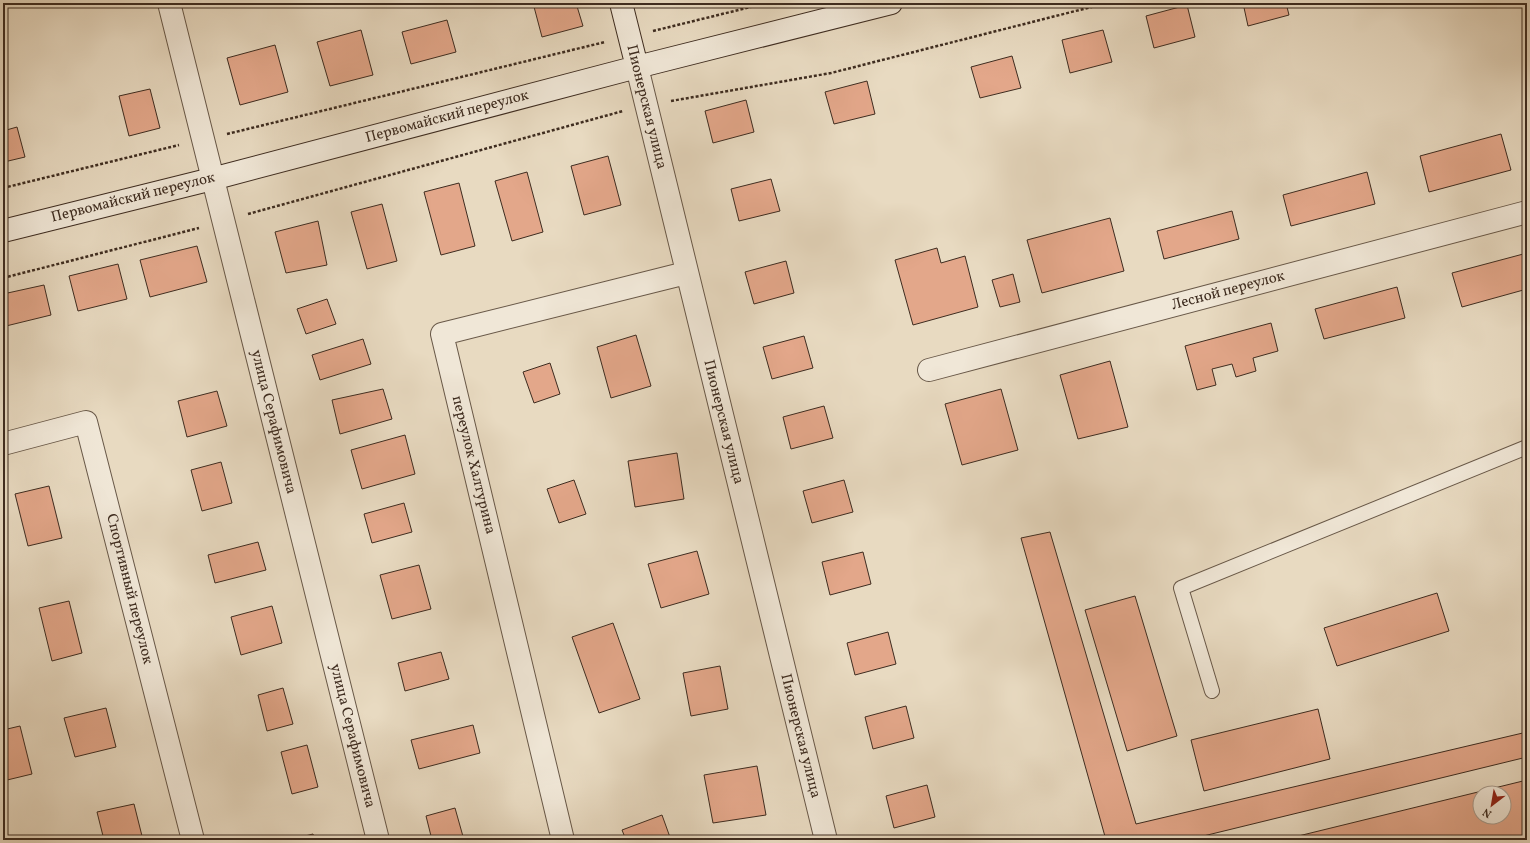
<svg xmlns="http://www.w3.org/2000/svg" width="1530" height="843" font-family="Vollkorn,serif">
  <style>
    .building { fill: #e3a78a; stroke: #3e2c20; fill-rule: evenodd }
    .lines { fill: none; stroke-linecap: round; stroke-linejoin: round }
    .lane-casing { stroke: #685848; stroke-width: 16 }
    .street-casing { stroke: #685848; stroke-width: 24 }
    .secondary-casing { stroke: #3e2c20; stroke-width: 24 }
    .path { stroke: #3e2c20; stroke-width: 2.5; stroke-dasharray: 3 2; stroke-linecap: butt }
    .lane { stroke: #f0e7d7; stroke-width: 14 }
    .street { stroke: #f0e7d7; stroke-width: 22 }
    .secondary { stroke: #f0e7d7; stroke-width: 22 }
    .labels { text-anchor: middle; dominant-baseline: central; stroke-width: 3; stroke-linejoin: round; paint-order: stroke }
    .street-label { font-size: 15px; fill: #3e2c20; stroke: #f0e7d7 }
  </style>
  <rect width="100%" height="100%" fill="#e8dac1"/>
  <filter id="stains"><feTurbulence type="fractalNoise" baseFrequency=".005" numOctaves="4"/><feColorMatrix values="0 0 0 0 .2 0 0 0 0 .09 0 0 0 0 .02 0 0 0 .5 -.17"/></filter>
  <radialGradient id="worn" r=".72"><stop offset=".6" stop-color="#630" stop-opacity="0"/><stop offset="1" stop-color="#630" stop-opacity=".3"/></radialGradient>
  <path class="building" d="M533 3H576L583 26 542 37Z
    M1243 3H1286L1289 15 1248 26Z
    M1187 5 1195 37 1154 48 1146 16Z
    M447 20 456 52 411 64 402 32Z
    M361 30 373 75 330 86 317 42Z
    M1103 30 1112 62 1070 73 1062 40Z
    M275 45 288 92 240 105 227 58Z
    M1012 56 1021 88 980 98 971 67Z
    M867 81 875 114 834 124 825 92Z
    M150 89 160 128 129 136 119 96Z
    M746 100 754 132 713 143 705 111Z
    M17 127 25 157 4 162 3 131Z
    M1501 134 1511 170 1429 192 1420 156Z
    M608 156 621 205 584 215 571 166Z
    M527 172 543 232 512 241 495 181Z
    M1367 172 1375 204 1291 226 1283 195Z
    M771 179 780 211 739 221 731 189Z
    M459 183 475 246 441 255 424 192Z
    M382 204 397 261 367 269 351 212Z
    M1232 211 1239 239 1164 259 1157 231Z
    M1110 218 1124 271 1042 293 1027 240Z
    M318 221 327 265 286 273 275 232Z
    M197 246 207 282 150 297 140 260Z
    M937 248 941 263 965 256 978 307 913 325 895 260Z
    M1527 253V289L1462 307 1452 273Z
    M786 261 794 293 754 304 745 272Z
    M118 264 127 299 78 311 69 276Z
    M1013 274 1020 302 1000 307 992 280Z
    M44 285 51 315 6 326 3 315V294Z
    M1397 287 1405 318 1324 339 1315 309Z
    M327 299 336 324 306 334 297 309Z
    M1271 323 1278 351 1253 358 1256 371 1236 377 1232 364 1212 369 1216 385 1197 390 1185 346Z
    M636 335 651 386 611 398 597 347Z
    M804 336 813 368 772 379 763 347Z
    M363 339 371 364 320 380 312 355Z
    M1110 361 1128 427 1078 439 1060 375Z
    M550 363 560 394 534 403 523 372Z
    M383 389 392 419 340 434 332 400Z
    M1001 389 1018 450 962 465 945 404Z
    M217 391 227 426 187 437 178 401Z
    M824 406 833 438 791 449 783 417Z
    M405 435 415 474 362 489 351 450Z
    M677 453 684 499 635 507 628 461Z
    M221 462 232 503 202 511 191 470Z
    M574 480 586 514 559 523 547 489Z
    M844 480 853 512 812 523 803 491Z
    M49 486 62 538 28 546 15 494Z
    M404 503 412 532 372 543 364 514Z
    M1050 532 1136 824 1527 732V757L1187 840H1106L1021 538Z
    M258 542 266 570 215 583 208 555Z
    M697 551 709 594 661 608 648 564Z
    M863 552 871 584 830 595 822 562Z
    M419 565 431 609 392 619 380 575Z
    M1437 593 1449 631 1337 666 1324 628Z
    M1135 596 1177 736 1127 751 1085 610Z
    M69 601 82 653 52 661 39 608Z
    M272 606 282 643 241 655 231 617Z
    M613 623 640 699 599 713 572 637Z
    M888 632 896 664 855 675 847 643Z
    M441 652 449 679 405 691 398 663Z
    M720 666 728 709 691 716 683 673Z
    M283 688 293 724 267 731 258 695Z
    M906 706 914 738 873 749 865 717Z
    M106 708 116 747 75 757 64 718Z
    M1318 709 1330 759 1204 791 1191 740Z
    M473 725 480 753 419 769 411 740Z
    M20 726 32 774 3 781V730Z
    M307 745 318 787 292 794 281 752Z
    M757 766 766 815 713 823 704 775Z
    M1527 780V840H1282ZM1480 793H1504V817H1480Z
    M927 785 935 817 894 828 886 796Z
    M134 804 143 840H104L97 812Z
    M455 808 464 840H432L426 816Z
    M662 815 671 840H626L622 830Z
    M313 834 315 840H289Z"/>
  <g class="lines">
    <g class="lane-casing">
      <path id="lane" d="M1212 691 1181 588 1527 447"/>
    </g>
    <g class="street-casing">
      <path id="street" d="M169 3 378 840
        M637 67 826 840
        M929 370 1527 212
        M3 444 86 422 193 840
        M563 840 442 334 686 273"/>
    </g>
    <g class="secondary-casing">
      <path id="secondary" d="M621 3 637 67
        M3 231 212 179 637 67 891 3"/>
    </g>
    <path class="path" d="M653 31 767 3
      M671 101 831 73 1107 3
      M227 134 605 42
      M3 188 179 145
      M248 214 623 111
      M3 278 199 228"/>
    <use href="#lane" class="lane"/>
    <use href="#street" class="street"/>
    <use href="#secondary" class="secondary"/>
  </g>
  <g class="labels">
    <g class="street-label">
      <text transform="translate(646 107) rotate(76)">Пионерская улица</text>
      <text transform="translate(447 117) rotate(-15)">Первомайский переулок</text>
      <text transform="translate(133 198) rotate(-14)">Первомайский переулок</text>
      <text transform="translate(1228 291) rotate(-15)">Лесной переулок</text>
      <text transform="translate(273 422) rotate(76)">улица Серафимовича</text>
      <text transform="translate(723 422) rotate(76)">Пионерская улица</text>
      <text transform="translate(473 465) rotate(76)">переулок Халтурина</text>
      <text transform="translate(129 589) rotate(76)">Спортивный переулок</text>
      <text transform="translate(352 736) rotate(76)">улица Серафимовича</text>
      <text transform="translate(800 736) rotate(76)">Пионерская улица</text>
    </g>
  </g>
  <rect width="1530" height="843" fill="none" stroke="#e8dac1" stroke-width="16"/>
  <rect x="4" y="4" width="1522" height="835" fill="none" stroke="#3e2c20" stroke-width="2"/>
  <rect x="8" y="8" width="1514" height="827" fill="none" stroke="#3e2c20"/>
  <g transform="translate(1492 805) rotate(211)"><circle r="19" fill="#f0e7d7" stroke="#a99c8e"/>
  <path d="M0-3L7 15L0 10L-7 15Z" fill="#8f2418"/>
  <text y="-6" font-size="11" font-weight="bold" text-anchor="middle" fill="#3e2c20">N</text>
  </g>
  <rect width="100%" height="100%" filter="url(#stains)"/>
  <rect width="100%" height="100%" fill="url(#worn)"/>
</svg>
